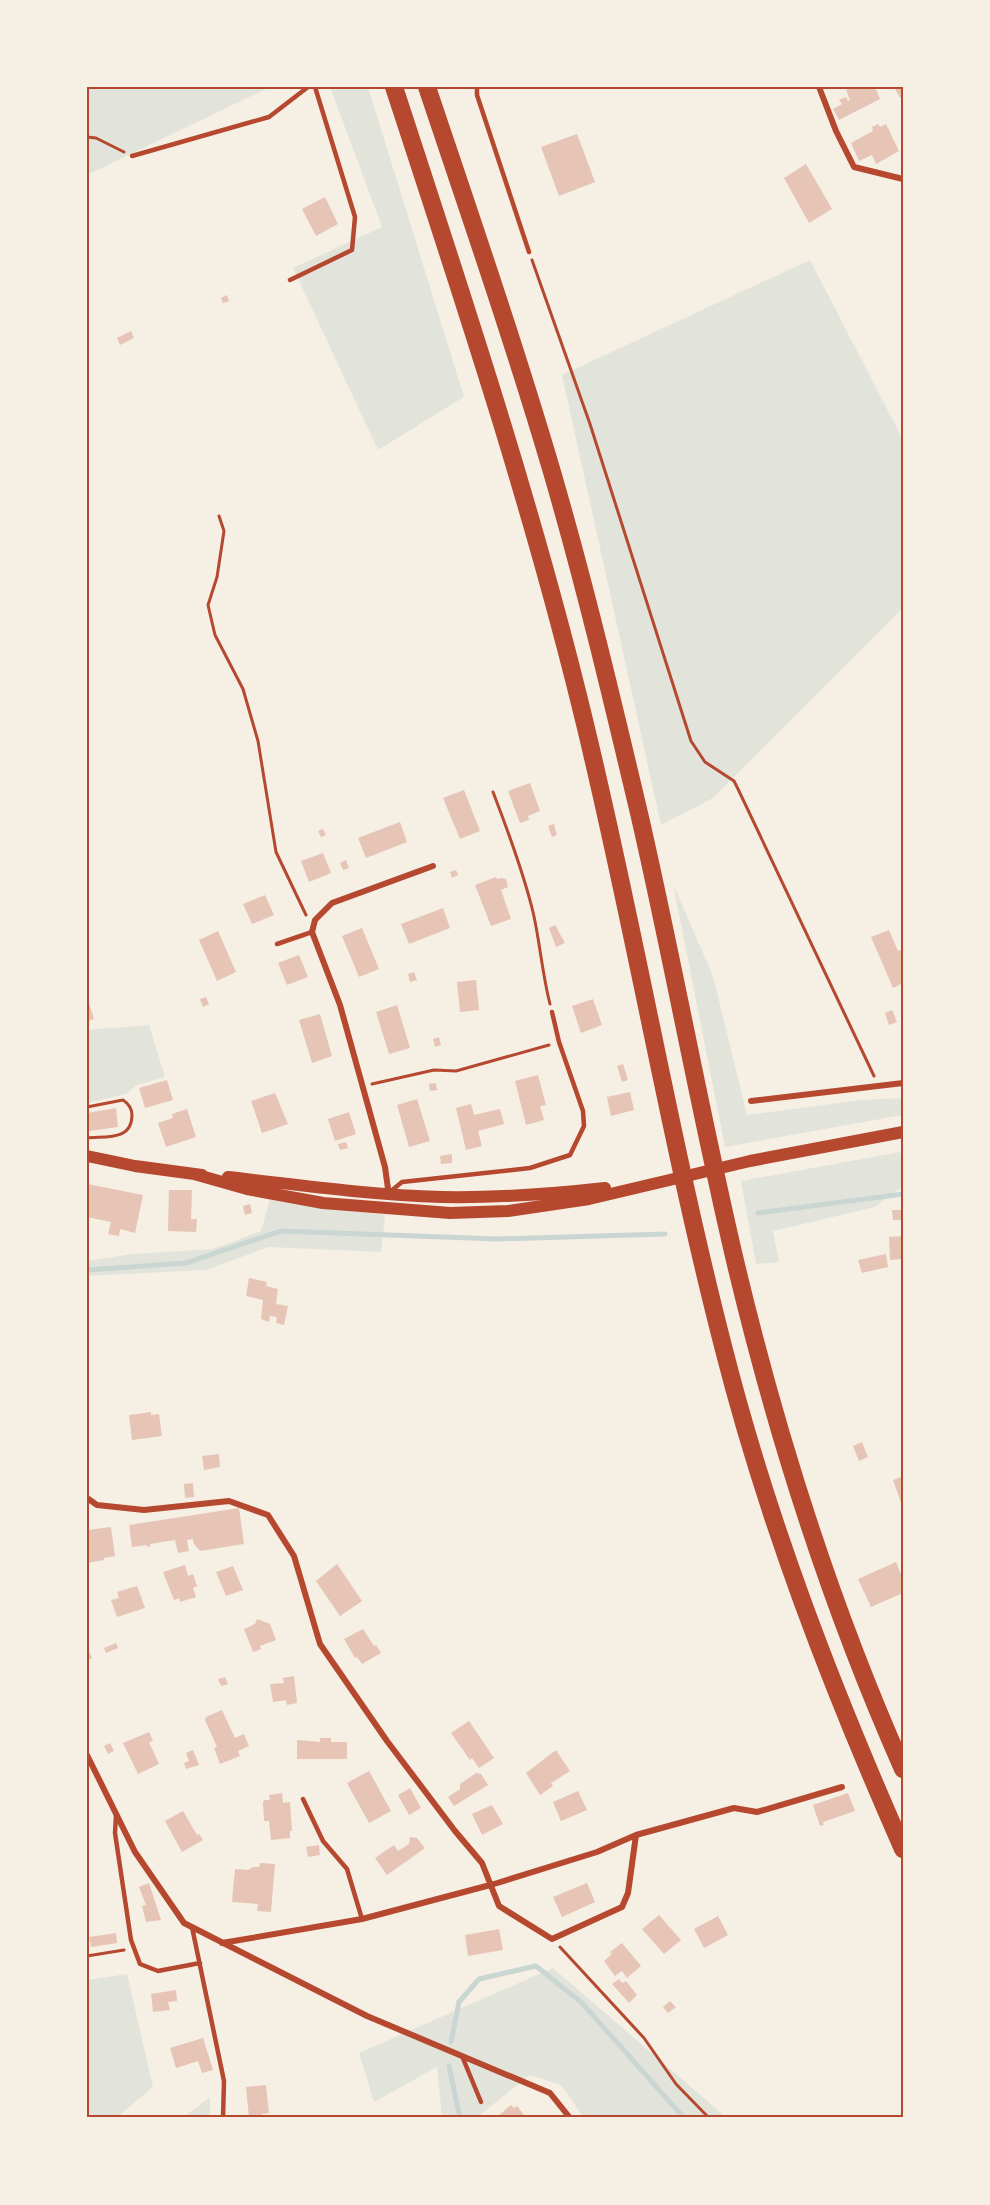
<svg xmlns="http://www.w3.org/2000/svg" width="990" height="2205" font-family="Arial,sans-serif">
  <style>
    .green { fill: #e2e4dc }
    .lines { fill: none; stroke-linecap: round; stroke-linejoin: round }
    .stream { stroke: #c9d6d2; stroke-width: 5 }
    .building { fill: #e6c5b7 }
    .path { stroke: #b5482f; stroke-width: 3 }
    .service { stroke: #b5482f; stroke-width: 4.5 }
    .minor { stroke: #b5482f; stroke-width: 6 }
    .secondary { stroke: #b5482f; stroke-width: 12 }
    .motorway { stroke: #b5482f; stroke-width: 18 }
    .neatline { fill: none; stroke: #b5482f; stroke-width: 2 }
  </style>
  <rect width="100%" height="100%" fill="#f6efe4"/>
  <path class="green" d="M87 87H270L87 175Z
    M330 87H368L464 397 378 450 293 268 382 227Z
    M810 260 903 440V608L713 798 661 825 562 375Z
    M673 884 713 976 747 1115 862 1100 903 1098V1115L725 1147Z
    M149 1025 165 1077 137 1085 126 1094 87 1103V1030Z
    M900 1152 903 1167V1186L875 1207 773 1231 779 1262 756 1264 741 1181Z
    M270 1199 385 1215 381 1252 268 1247 206 1270 87 1276V1261L133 1254 213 1249 261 1231Z
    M553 1968 727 2118H584L561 2085 530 2075 476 2118H442L437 2067 374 2102 359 2053Z
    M127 1974 153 2087 116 2118H87V1980Z
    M210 2097V2118H182Z"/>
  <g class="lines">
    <path class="stream" d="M758 1213 903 1194
      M87 1270 186 1263 281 1231 497 1239 665 1234
      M451 2042 459 2002 479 1979 536 1966 582 2003 684 2118
      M449 2066 460 2118"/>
  </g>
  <path class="building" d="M854 87H875L880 99 839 120 833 109 842 104 839 100 846 97 848 101 850 100 846 90Z
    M894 87H903V95L900 98Z
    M878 124 880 127 886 124 899 151 876 164 872 155 859 161 851 143 873 131 872 127Z
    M577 134 595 182 559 196 541 147Z
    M806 164 832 209 809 223 784 178Z
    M325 197 338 224 316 236 302 209Z
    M227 295 229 301 223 303 221 298Z
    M131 331 134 338 120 345 117 338Z
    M530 783 540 811 528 816 529 820 520 823 508 791Z
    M464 790 480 831 460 839 443 798Z
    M400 822 407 842 366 858 358 838Z
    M554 824 557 835 552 837 548 826Z
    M323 829 326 835 321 837 318 831Z
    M323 853 331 873 309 882 301 861Z
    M346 860 349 868 343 870 340 863Z
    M456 870 458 875 452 878 450 872Z
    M496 877 497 879 502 878 506 879 508 887 501 890 511 919 491 926 475 885Z
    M265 895 274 915 252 924 243 904Z
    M443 908 450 928 409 944 401 924Z
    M555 925 565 943 556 947 549 928Z
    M362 928 379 969 359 977 342 936Z
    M889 930 898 951 903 949V983L893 988 871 937Z
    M218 931 236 972 217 981 199 940Z
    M299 955 308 977 287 985 278 963Z
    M414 972 417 980 410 982 408 974Z
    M476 980 479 1010 460 1012 457 982Z
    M87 997 94 1019 87 1021Z
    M206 997 209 1004 203 1007 200 999Z
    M593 999 602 1025 581 1033 572 1006Z
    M397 1005 410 1048 389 1054 376 1012Z
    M892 1010 897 1022 889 1025 885 1013Z
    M320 1014 332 1056 312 1063 299 1020Z
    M439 1037 441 1045 435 1047 433 1039Z
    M623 1064 628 1080 622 1082 617 1066Z
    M538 1075 546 1105 540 1106 544 1120 526 1125 515 1081Z
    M167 1080 173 1100 145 1108 139 1088Z
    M436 1083 437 1090 430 1091 429 1084Z
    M630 1092 634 1110 611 1116 607 1097Z
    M275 1093 288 1124 262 1133 251 1101Z
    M417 1099 430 1141 409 1147 397 1105Z
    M471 1104 474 1115 500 1109 504 1124 478 1131 482 1146 466 1150 456 1108Z
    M116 1108 118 1127 89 1131 87 1113Z
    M187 1109 196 1137 166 1147 158 1123 173 1118 172 1114Z
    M349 1112 356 1134 335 1141 328 1119Z
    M346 1142 348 1148 340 1150 338 1144Z
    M452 1154V1163L441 1164 440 1156Z
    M87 1184 143 1195 135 1233 120 1229 119 1236 108 1234 111 1222 87 1217Z
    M169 1190H192L191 1219H197L196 1232 168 1231Z
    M250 1204 252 1213 245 1215 243 1206Z
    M892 1210H903V1220H893Z
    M903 1236V1259L890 1260 889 1237Z
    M886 1254 888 1267 862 1273 858 1260Z
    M249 1278 267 1282 266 1286 278 1289 276 1304 288 1306 284 1325 276 1323 277 1317 270 1316 269 1322 261 1319 263 1300 246 1296Z
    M151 1412V1415L159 1414 162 1436 132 1440 129 1415Z
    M862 1442 868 1457 859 1461 853 1446Z
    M219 1454 220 1467 204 1470 202 1456Z
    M903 1476V1502L901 1503 893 1480Z
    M193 1483 194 1497 185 1498 184 1484Z
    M239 1508 244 1544 200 1551 194 1544 193 1539 187 1540 189 1551 178 1553 175 1540 150 1544 151 1546 147 1547 146 1545 132 1547 129 1525Z
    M111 1527 115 1556 104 1558V1560L87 1563V1530Z
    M896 1562 903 1579V1593L871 1607 858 1579Z
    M337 1564 362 1601 340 1616 316 1581Z
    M185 1565 188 1576 193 1574 197 1586 193 1588 196 1597 180 1602 179 1598 174 1600 163 1572Z
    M233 1566 243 1590 226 1596 216 1572Z
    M137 1586 145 1608 117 1617 111 1600 119 1598 117 1592Z
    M257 1619 270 1624 276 1640 260 1646 261 1649 253 1652 244 1629 255 1624Z
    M363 1629 374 1646 376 1645 381 1653 362 1664 357 1657 355 1658 344 1639Z
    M116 1643 118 1648 106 1653 104 1648Z
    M87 1647 92 1658 87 1660Z
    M294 1676 297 1703 287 1705 286 1700 273 1702 270 1684 284 1683 283 1678Z
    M225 1677 228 1684 221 1686 218 1679Z
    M222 1710 235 1738 244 1734 249 1746 238 1751 240 1756 220 1764 214 1748 217 1747 205 1720 206 1717Z
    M469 1721 494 1758 479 1768 472 1758 470 1760 451 1733Z
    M149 1732 153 1741 149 1742 159 1764 138 1774 123 1743Z
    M320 1738H331V1742H347V1759H297V1740L320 1742Z
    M110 1743 114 1751 108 1754 104 1746Z
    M193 1750 199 1765 186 1769 184 1763 189 1761 186 1753Z
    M556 1750 570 1771 551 1783 553 1786 540 1795 526 1773Z
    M369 1771 391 1811 369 1823 347 1783Z
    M476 1773 481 1774 488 1785 454 1806 448 1797 460 1789V1784Z
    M410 1788 421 1808 409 1815 398 1795Z
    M578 1791 587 1810 561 1821 553 1802Z
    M282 1793 283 1803 290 1802 292 1831H290V1838L271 1840 269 1821H264L263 1803 264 1800H270L269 1795Z
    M848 1793 855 1811 823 1822 824 1825 820 1826 813 1805Z
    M492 1805 503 1824 482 1835 472 1814Z
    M183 1811 197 1835 199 1834 203 1840 182 1852 165 1821Z
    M410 1837 417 1838 425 1848 387 1875 375 1858 394 1845 398 1851 409 1844Z
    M319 1845 320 1855 308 1857 306 1847Z
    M260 1863 275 1864 271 1912 257 1911 258 1904 232 1902 235 1869 248 1870 253 1867H259Z
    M149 1883 161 1920 146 1922 142 1906 146 1905 139 1887Z
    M587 1883 595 1902 562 1917 553 1897Z
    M659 1915 681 1940 664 1954 642 1929Z
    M718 1916 728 1935 704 1948 694 1929Z
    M499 1929 503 1950 468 1956 465 1935Z
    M116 1933 117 1943 91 1947 89 1937Z
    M622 1943 641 1966 627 1978 622 1971 615 1976 604 1961 612 1954 610 1952Z
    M619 1979 622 1983 626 1981 637 1995 629 2003 612 1984Z
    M176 1990 177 2001 168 2002 170 2010 153 2012 151 1994Z
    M670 2001 676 2007 668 2013 663 2007Z
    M203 2038 213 2070 202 2073 198 2061 176 2068 170 2048Z
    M266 2085 269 2113 262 2114V2118H249L246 2087Z
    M511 2105 514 2108 517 2106 524 2115 522 2118H496Z"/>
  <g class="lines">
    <path class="path" d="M87 137 96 138 124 152
      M532 260 590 424 691 741 705 762 734 781 738 789 874 1076
      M219 516 224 531 217 577 208 605 215 635 243 689 258 741 276 852 306 915
      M87 579V584
      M493 792C508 831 523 871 533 912 540 942 542 973 550 1004
      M372 1084 434 1070 456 1071 549 1045
      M87 1107 123 1100C129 1104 132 1108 132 1115 132 1141 106 1136 87 1138
      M560 1947 644 2038 676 2084 709 2118
      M87 1956 124 1950"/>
    <path class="service" d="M477 87V95L529 252
      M132 156 269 117 308 87
      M290 280 352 250 355 217 315 87
      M277 944 312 932
      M391 1191 402 1182 530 1168 570 1155 584 1126 583 1111 559 1042 552 1012
      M303 1799 323 1841 347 1869 362 1919
      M116 1815 115 1833 131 1940 140 1964 158 1971 200 1963
      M192 1927 224 2081 223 2118
      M462 2056 481 2102"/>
    <path class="minor" d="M819 87 836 131 854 167 903 179
      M751 1101 903 1083
      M389 1196 385 1167 340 1005 312 932 315 920 332 903 433 866
      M87 1498 97 1505 144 1510 229 1501 268 1515 294 1556 320 1644 387 1741 455 1831 482 1863 499 1906 552 1939 622 1907 628 1893 636 1835 734 1808 757 1812 842 1787
      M87 1755 135 1852 184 1923 367 2016 550 2093 570 2118
      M222 1943 362 1919 494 1884 597 1852 636 1835"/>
    <path class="secondary" d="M87 1156 135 1166 202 1175
      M194 1174 247 1189 323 1203 450 1213 508 1211 589 1199 750 1161 903 1132
      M228 1177C299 1185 370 1195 442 1197 496 1198 551 1194 605 1188"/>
    <path class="motorway" d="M394 87C463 298 533 508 585 724 635 930 670 1140 723 1346 767 1520 831 1686 903 1849
      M427 87C470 215 514 343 552 472 585 585 612 699 639 813 674 965 701 1118 737 1269 778 1440 832 1609 903 1769"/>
  </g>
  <rect width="990" height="2205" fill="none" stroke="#f6efe4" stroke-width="177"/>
  <rect x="88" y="88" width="814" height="2028" class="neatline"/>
</svg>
